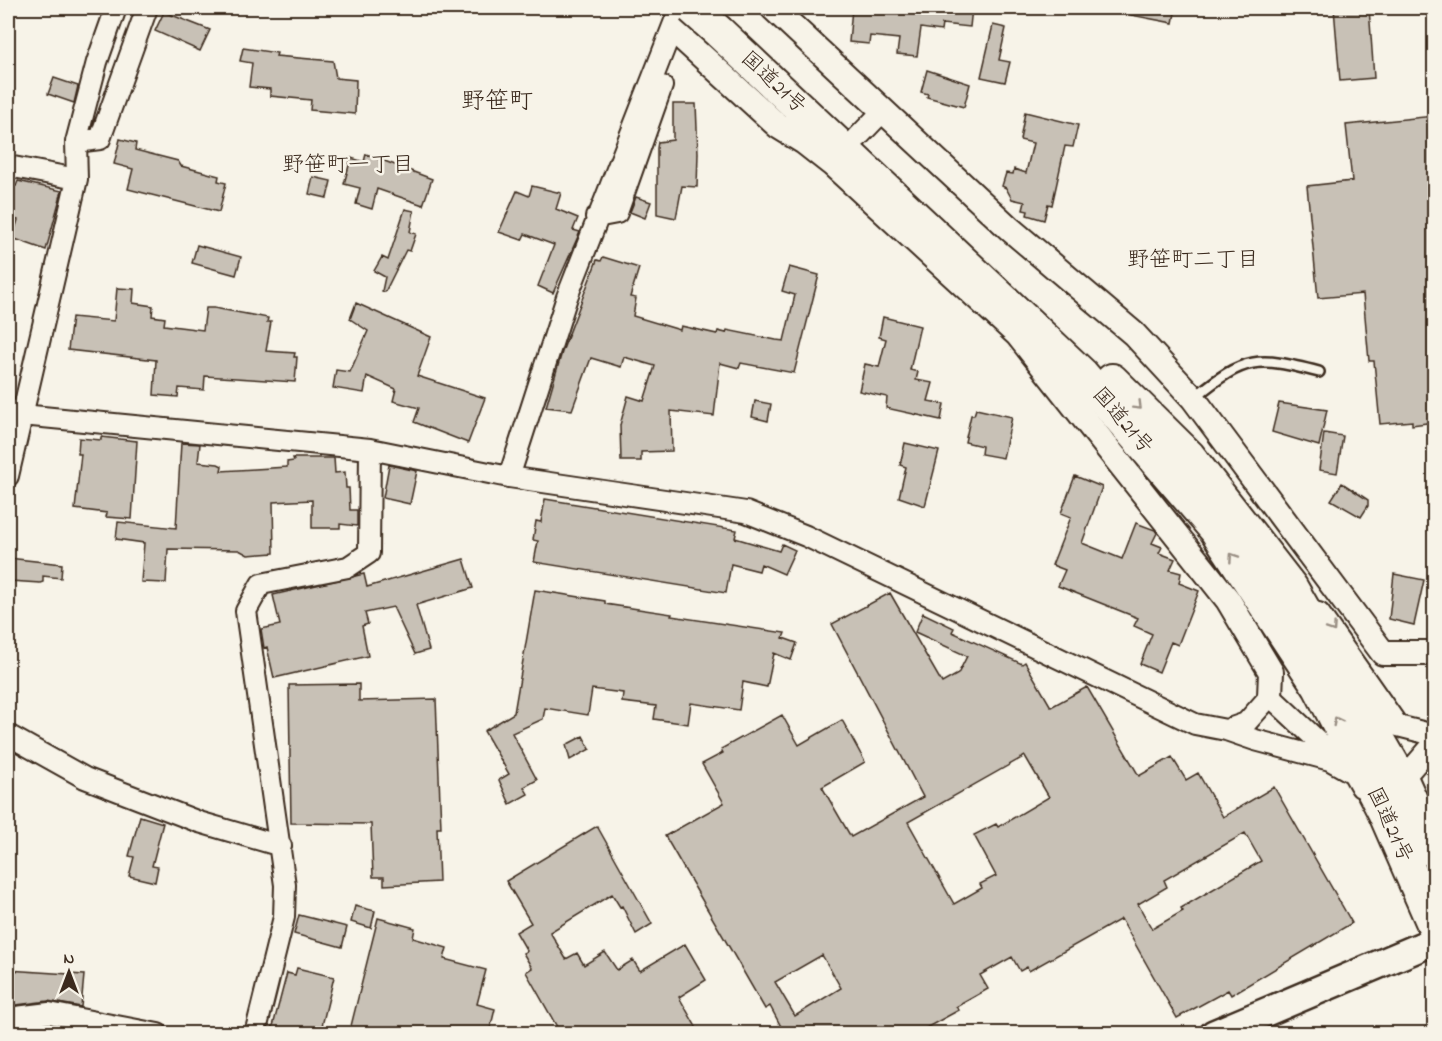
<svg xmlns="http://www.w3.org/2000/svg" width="1442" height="1041" font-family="'Indie Flower','Klee One',sans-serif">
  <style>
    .building { fill: #c8c1b6; stroke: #3b2a1e; stroke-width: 1.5; fill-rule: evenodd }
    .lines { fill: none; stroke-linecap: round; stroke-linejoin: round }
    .service-casing { stroke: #3b2a1e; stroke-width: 14 }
    .minor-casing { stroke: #3b2a1e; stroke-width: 24 }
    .tertiary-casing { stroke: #3b2a1e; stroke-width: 28 }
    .secondary-casing { stroke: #3b2a1e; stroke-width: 32 }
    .trunk-casing { stroke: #3b2a1e; stroke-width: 36 }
    .service { stroke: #f7f3e8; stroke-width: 9 }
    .minor { stroke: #f7f3e8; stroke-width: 20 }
    .tertiary { stroke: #f7f3e8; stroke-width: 24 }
    .secondary { stroke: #f7f3e8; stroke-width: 27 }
    .trunk { stroke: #f7f3e8; stroke-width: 32 }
    .trunk-bridge-casing { stroke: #3b2a1e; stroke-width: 36; stroke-linecap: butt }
    .trunk-bridge { stroke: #f7f3e8; stroke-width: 32 }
    .oneway { stroke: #998e83 }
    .labels { text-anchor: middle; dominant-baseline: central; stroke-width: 5; stroke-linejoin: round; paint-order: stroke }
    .street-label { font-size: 21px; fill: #3b2a1e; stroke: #f7f3e8 }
    .neighbourhood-label { font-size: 22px; fill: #3b2a1e; stroke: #f7f3e8 }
    .quarter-label { font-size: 24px; fill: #3b2a1e; stroke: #f7f3e8 }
  </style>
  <rect width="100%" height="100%" fill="#f7f3e8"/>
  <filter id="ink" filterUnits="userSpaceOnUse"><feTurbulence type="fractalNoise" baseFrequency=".0167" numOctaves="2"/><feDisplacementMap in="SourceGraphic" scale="12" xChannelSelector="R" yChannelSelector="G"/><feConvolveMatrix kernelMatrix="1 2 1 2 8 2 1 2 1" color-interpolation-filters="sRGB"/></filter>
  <g filter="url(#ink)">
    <path class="building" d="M852 8H972L970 27 942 24 941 31 921 28 917 56 897 54 899 39 870 36 869 44 849 42Z
      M1132 8H1176L1173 23 1131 15Z
      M1334 8H1369L1374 78 1340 81Z
      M164 12 210 30 200 51 155 31Z
      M993 25 1006 28 999 60 1010 62 1005 82 981 77Z
      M243 48 277 53 276 56 333 61 336 78 356 80 355 114 310 110 311 100 270 96V89L249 87 252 63 240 61Z
      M927 70 970 84 964 107 927 97 928 94 921 92Z
      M54 78 78 86 74 103 48 94Z
      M673 104H696L698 153 697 187 682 186 676 218 657 214V148L658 142 673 140Z
      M1025 112 1078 125 1073 147 1065 146 1052 205 1048 204 1044 220 1027 215 1028 211 1023 210 1025 202 1012 199 1006 188 1002 186 1006 173 1013 174 1014 169 1026 173 1033 143 1020 140Z
      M1434 116V422L1412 425V421L1380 424 1374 361H1369L1363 294 1318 298 1307 186 1352 181 1346 125Z
      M120 139 136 143 135 150 178 161 181 166 219 176 218 181 226 183 219 212 128 189 133 169 114 164Z
      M366 154 432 179 423 205 377 189 372 209 356 204 360 188 344 184 351 158 364 162Z
      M313 177 331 181 327 198 309 194Z
      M18 181 62 191 46 250 12 238 18 220 11 218 12 215 8 214V183L16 186Z
      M532 186 561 193 556 209 578 218 573 230 580 232 553 293 538 286 554 245 525 234 522 240 499 232 517 191 529 196Z
      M636 197 651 202 645 218 630 212Z
      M405 209 414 211 410 232 416 234 410 251 406 250 385 292 382 291 385 277 374 271 382 257 388 260Z
      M197 245 241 257 236 275 192 263Z
      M603 257 639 268 630 297 636 298 633 316 680 330 681 326 717 334 718 331 726 333 727 330 776 340 784 341 795 295 782 291 789 267 819 275 794 373 741 363 739 368 720 363 714 416 671 411 672 451 641 452V461H621L620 425 628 396 644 401 655 366 624 357 621 367 591 358 572 410 546 407 562 352 597 260 601 261Z
      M117 288 134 289 133 303 153 306 152 316 165 318 164 325 203 330 206 308H214L268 318 267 322H271L266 351 295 353 294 357H297L295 382 205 376 204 390 179 388 178 397 154 395 156 360 68 350 72 317 114 321Z
      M356 303 431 337 417 376 485 398 468 443 414 422 419 408 393 401 396 389 367 376 364 393 333 388 336 370 350 372 368 331 350 319Z
      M883 317 920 326 910 370 918 372 916 380 933 383 928 401 944 404 941 420 886 408 887 397 859 391 865 364 879 367 886 339 879 337Z
      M755 401 771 404 768 421 752 417Z
      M1279 403 1327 410 1319 446 1272 432Z
      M976 409 1012 417 1003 458 981 454 982 446 965 442 971 415H974Z
      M1324 433 1343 436 1337 473 1319 470Z
      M101 437 137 441 132 519 106 517 107 513 75 509 81 454H78L79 438 101 440Z
      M181 443 200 444 198 462 218 464 222 466 221 471 287 467V462L294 461 293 458H334L335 473 345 472 346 488H349L350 510H357V526L340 524V528H312V500L273 502 274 553 248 555 239 550 168 549 166 583 141 582 144 543 116 539 118 522 176 528Z
      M905 443 939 451 925 506 899 497 906 467 900 465Z
      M389 465 417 471 410 504 383 498Z
      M1075 476 1102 487 1082 543 1122 559 1136 523 1155 530 1157 533 1152 543 1162 547 1159 553 1175 559 1170 570 1181 573 1179 583 1199 591 1178 645 1171 642 1159 672 1140 664 1152 634 1134 626 1138 618 1058 586 1065 570 1052 565 1071 517 1061 513Z
      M1342 483 1368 500V506L1361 517 1331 500Z
      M545 499 737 530 735 538 779 551 782 544 795 550 784 574 761 564 759 571 731 564 726 593 534 562 538 541 533 540 536 521 541 522Z
      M8 558 62 564 61 578 43 576V582L40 583 10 581 8 578Z
      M464 559 473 588 416 605 429 650 415 654 393 607 365 613 368 624 362 626 368 656 274 678 267 647 264 648 261 629 280 625 273 595 364 574 367 587Z
      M1394 574 1424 580 1414 625 1389 619Z
      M535 590 605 601V604L672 614 671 616 785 633 783 638 797 643 791 660 774 653 767 687 743 682 739 710 691 703 688 724 654 719 656 706 622 702 623 693 592 689 588 715 545 708 543 719 512 733 537 780 524 787 528 794 510 804 499 780 509 774 484 731 514 713Z
      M890 593 942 683 958 674 967 656 915 632 923 613 954 628 952 632 1022 664 1025 662 1051 707 1087 687 1139 776 1172 757 1186 780 1198 773 1223 817 1274 787 1352 923 1231 995 1228 990 1177 1018 1121 919 1029 971 1027 967 1020 971 1012 957 980 975 988 989 956 1007 959 1010 915 1034H785L770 1006 765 1009 665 836 724 803 702 764 723 753 721 749 782 715 799 745 842 720 865 762 822 787 851 837 923 797 832 624ZM1025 756 1049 797 998 827 996 824 974 835 996 876 980 884 982 888 954 904 908 822ZM1245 833 1261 861 1181 908 1183 911 1152 929 1138 904 1167 887 1164 880ZM822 955 841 988 795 1016 775 982Z
      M359 684V701L436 699 441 828H437L439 882 384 885V877H373L371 824 291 823 289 685Z
      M583 736 590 749 570 760 566 745Z
      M140 816 163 823 152 866 158 867 155 882 129 876 134 857 129 856Z
      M597 826 652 924 636 934 622 906 620 907 612 894 550 932 566 959 577 953 584 965 605 952 617 970 633 960 640 971 685 944 706 980 679 997 700 1034H561L526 972 532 968 523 953 527 951 516 932 531 923 506 881Z
      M355 906 375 911 371 928 351 922Z
      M299 915 347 927 342 947 294 934Z
      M378 918 415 928 413 938 447 948 444 959 486 970 477 1004 495 1009 489 1034H349Z
      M297 968 334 977 320 1034H286L272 1030 287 973 295 975Z
      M8 970 84 975 81 1007 48 1001 8 1006Z
      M49 1025 79 1031V1034H8V1030Z"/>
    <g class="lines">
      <g class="service-casing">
        <path id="service" d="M1195 397C1245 356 1257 356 1319 372"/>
      </g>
      <g class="minor-casing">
        <path id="minor" d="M857 138 883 111
          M76 142 100 139 147 8
          M8 166 77 179
          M596 217 617 213 662 86
          M8 409 22 415 370 449 509 477 746 512 806 536 1195 724 1226 730 1255 740 1330 760 1353 773 1361 787
          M8 476 77 179 76 142 97 62 116 8
          M509 477 567 297 680 8
          M1319 613 1398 726 1434 735
          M1226 730 1246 723 1270 696 1320 743 1330 760
          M8 735 85 778 199 822 281 846
          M1402 780 1434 743
          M8 1018 49 1013 158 1034
          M255 1034 284 917 285 885 246 611 261 584 348 567 369 553 370 449"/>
      </g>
      <g class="tertiary-casing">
        <path id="tertiary" d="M773 8 1010 229 1134 334 1193 398 1383 653H1434
          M680 36 778 126 804 142 832 164 1018 335 1228 600 1271 672 1270 696"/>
      </g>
      <g class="secondary-casing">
        <path id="secondary" d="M1214 1034 1434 941"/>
      </g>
      <g class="trunk-casing">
        <path id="trunk" d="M719 32 1082 374 1215 529 1319 687 1384 812 1434 926
          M1112 380 1189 456 1291 587 1402 780 1434 851"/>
      </g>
      <use href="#service" class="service"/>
      <use href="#minor" class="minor"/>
      <use href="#tertiary" class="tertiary"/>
      <use href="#secondary" class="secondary"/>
      <use href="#trunk" class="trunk"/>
      <g class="trunk-bridge-casing">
        <path id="trunk-bridge" d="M692 8 719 32"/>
      </g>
      <use href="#trunk-bridge" class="trunk-bridge"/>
    </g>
    <defs><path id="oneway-chevron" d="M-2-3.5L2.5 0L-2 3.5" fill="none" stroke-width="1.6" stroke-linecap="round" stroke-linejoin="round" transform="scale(1.5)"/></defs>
    <g class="oneway">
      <use href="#oneway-chevron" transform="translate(1138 406) rotate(45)"/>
      <use href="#oneway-chevron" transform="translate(1233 557) rotate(-124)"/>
      <use href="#oneway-chevron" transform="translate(1332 628) rotate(56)"/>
      <use href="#oneway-chevron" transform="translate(1337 721) rotate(-117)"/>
    </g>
  </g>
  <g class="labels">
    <g class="street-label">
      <text transform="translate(773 83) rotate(43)">国道21号</text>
      <text transform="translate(1122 421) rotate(49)">国道21号</text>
      <text transform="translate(1389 825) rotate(65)">国道21号</text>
    </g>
    <g class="neighbourhood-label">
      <text x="348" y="166">野笹町一丁目</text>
      <text x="1193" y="261">野笹町二丁目</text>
    </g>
    <g class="quarter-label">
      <text x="497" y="102">野笹町</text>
    </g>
  </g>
  <rect width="1442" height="1041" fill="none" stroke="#f7f3e8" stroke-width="30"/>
  <rect x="15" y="15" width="1412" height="1011" fill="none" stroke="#3b2a1e" stroke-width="2" filter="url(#ink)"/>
  <g transform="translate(69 972)" stroke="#f7f3e8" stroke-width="4.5" paint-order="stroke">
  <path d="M0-4.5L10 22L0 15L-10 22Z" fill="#3b2a1e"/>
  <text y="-9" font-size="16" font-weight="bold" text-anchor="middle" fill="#3b2a1e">N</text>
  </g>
</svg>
